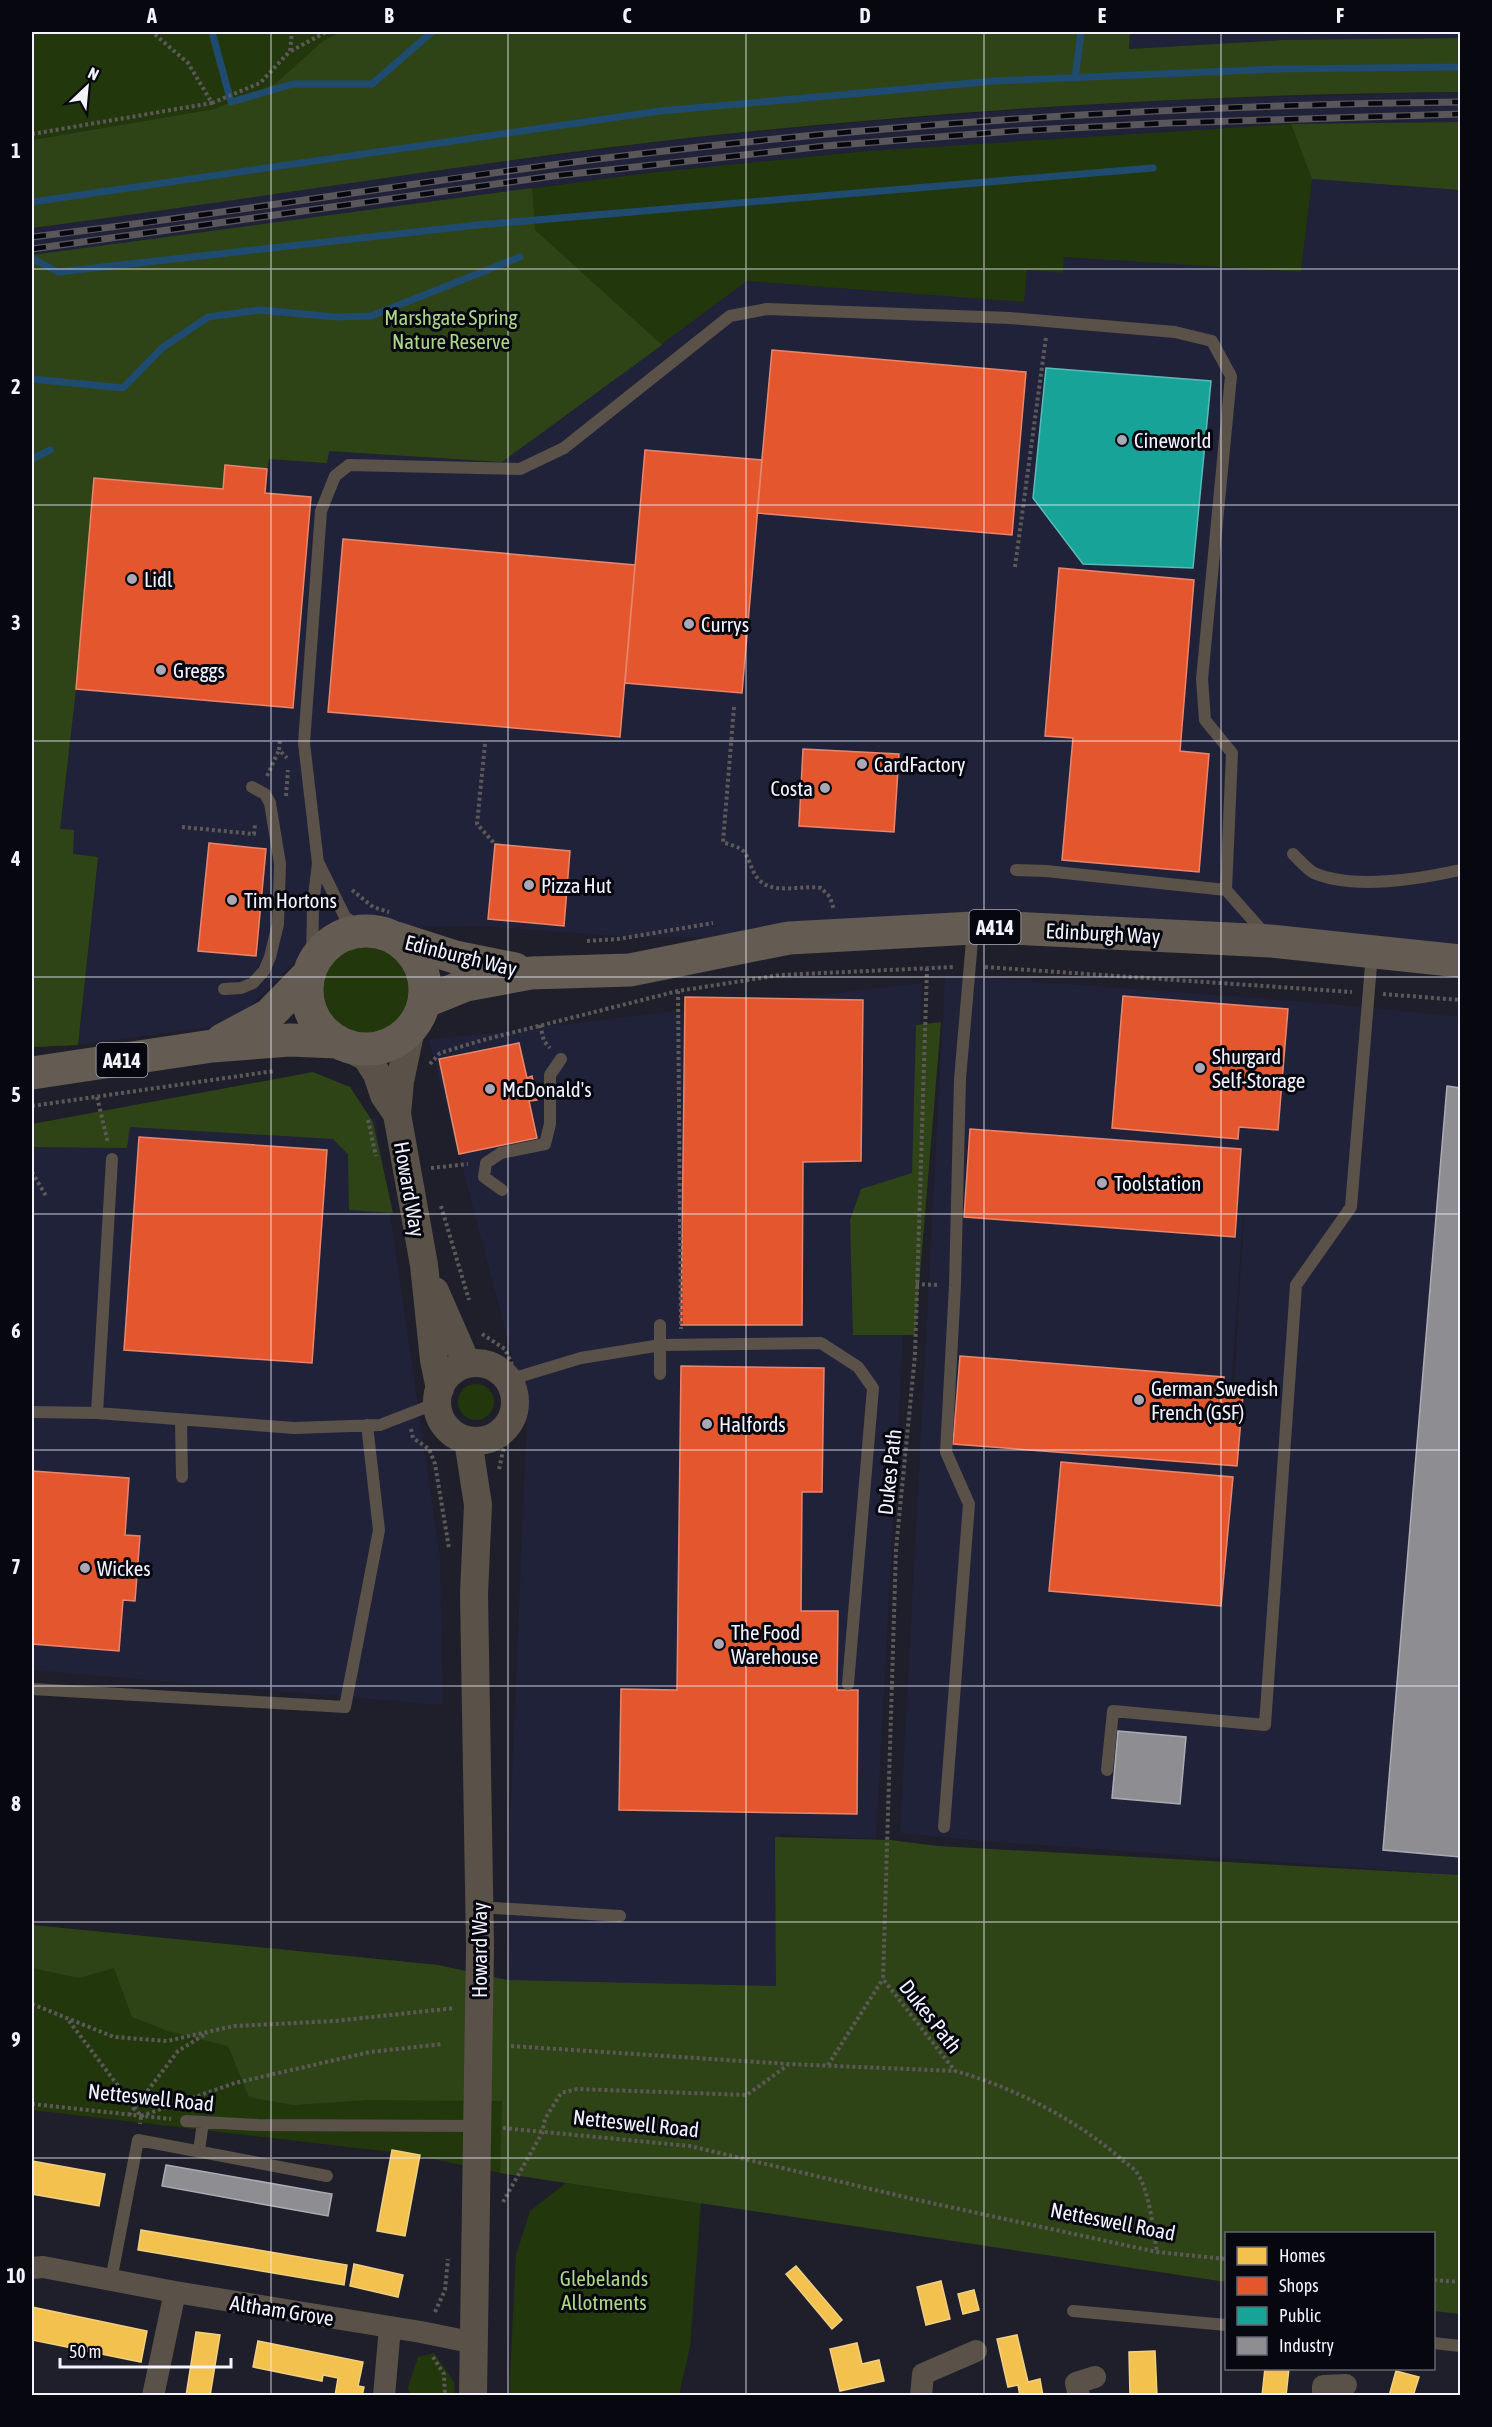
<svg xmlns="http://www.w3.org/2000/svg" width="1492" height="2427" font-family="'Asap Condensed',sans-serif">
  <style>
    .built { fill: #20223a; fill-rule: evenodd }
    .green { fill: #23370d }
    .forest { fill: #2e4417 }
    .homes { fill: #f2c14e; stroke: #f2d083; stroke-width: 1.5 }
    .shops { fill: #e4572e; stroke: #e8866d; stroke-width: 1.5 }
    .public { fill: #17a398; stroke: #59bbb7; stroke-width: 1.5 }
    .industry { fill: #8d8d92; stroke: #abacb3; stroke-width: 1.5 }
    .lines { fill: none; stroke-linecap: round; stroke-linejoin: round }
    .stream { stroke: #1f4b71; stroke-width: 7 }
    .path { stroke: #5c5958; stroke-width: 4; stroke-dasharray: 3 3; stroke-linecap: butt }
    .service { stroke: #5a5248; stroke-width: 12 }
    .minor { stroke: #5a5248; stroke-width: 22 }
    .tertiary { stroke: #5a5248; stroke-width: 28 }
    .trunk { stroke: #645b52; stroke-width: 33 }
    .rail-casing { stroke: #5a5659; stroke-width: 7 }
    .rail { stroke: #06070f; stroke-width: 4.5; stroke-dasharray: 14; stroke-linecap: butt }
    .grid { fill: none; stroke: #f2f3ff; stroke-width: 1.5; stroke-opacity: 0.55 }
    .poi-dot { fill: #a8a9b4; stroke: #06070f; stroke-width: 2 }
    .labels { text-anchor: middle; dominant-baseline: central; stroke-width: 6; stroke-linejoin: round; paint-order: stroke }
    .shield { fill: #06070f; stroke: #abacb7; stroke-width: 1.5 }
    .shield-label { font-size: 20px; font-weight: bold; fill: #f2f3ff }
    .park-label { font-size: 21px; fill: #acd786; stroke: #06070f }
    .poi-label { font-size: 21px; fill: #f2f3ff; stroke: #06070f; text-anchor: start }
    .street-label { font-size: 21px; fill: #f2f3ff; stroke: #06070f }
    .neatline { fill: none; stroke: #f2f3ff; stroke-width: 2 }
    .grid-label { font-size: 20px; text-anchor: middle; font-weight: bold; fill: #f2f3ff }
  </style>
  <rect width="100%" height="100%" fill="#1e1f2a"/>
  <path class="built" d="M1130 32H1460V38L1283 40 1129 49Z
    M1460 92V122L1291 124 867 151 648 173 32 255V228L420 172 697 137 859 122 1068 106 1199 99Z
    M1312 179 1460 190V948L1270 941 630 937 482 926 328 928 232 1024 78 1045 98 857 72 854 60 829 76 689 94 478 222 489 225 465 267 468 268 459 327 463 328 451 502 462 746 281 1024 302 1027 270 1063 273 1064 257 1301 272Z
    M945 975 1321 1003 1460 1017V1875L983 1841 900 1833ZM1243 1214H1244L1234 1390 1231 1389Z
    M922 983 876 1839 780 1834 776 1986 507 1980 510 1828 527 1413 429 1040Z
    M376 1118 440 1557 443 1705 32 1670V1147L146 1122Z"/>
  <path class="green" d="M32 32H340L323 41 276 83 214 109 32 140Z
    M1291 124 1312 179 1301 272 1064 257 1063 273 1027 270 1024 302 747 281 502 462 329 451 327 463 269 459 267 469 225 465 223 489 94 478 76 689 60 829 74 830 73 854 98 857 78 1045 32 1047V255L648 173 867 151Z
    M322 990a45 45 0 1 1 90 0a45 45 0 1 1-90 0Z
    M458 1402a18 18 0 1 1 36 0a18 18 0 1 1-36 0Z
    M32 1925 438 1965 469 1974 507 1980 500 2173 409 2154 32 2110Z
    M566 2183 701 2203 690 2347 679 2395H509L516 2255 530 2211Z
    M434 2353 454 2382 455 2395H410L408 2387 418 2357Z"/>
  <path class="forest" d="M340 32H1130L1129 49 1283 40 1460 38V92C1206 94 950 110 697 137 474 162 253 199 32 228V140L214 109 276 83 323 41Z
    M1460 122V190L1312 179 1291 124Z
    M532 188 535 230 662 345 502 462 329 451 327 463 269 459 267 469 225 465 223 489 94 478 76 689 60 829 74 830 73 854 98 857 78 1045 32 1047V255Z
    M941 1022 915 1335H853L850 1220 861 1189 912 1173 916 1025Z
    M313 1072 350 1087 373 1122 393 1213 349 1210 348 1154 333 1139 130 1127 127 1148 32 1147V1124Z
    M775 1837 890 1840 938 1846 1460 1875V2314L1434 2311V2234H1226V2282L500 2173 502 2101 368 2100 293 2105 249 2097 228 2046 168 2031 132 2017 114 1968 79 1978 32 1968V1925L438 1965 507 1980 776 1986Z"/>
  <path class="homes" d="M392 2150 420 2155 405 2236 377 2231Z
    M32 2161 105 2174 99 2206 32 2194Z
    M141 2230 347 2265 344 2285 138 2250Z
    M354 2264 403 2275 398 2297 350 2286Z
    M796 2266 842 2320 832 2329 786 2274Z
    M941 2281 950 2319 926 2325 917 2287Z
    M974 2290 979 2310 963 2314 958 2294Z
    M32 2307 147 2331 141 2362 32 2340Z
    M196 2332 220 2335 210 2396H186Z
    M1017 2335 1028 2382 1040 2379 1043 2396H1020L1018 2385 1008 2387 997 2339Z
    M258 2341 363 2362 358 2386 364 2387 362 2396H335L338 2378 323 2375 322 2381 253 2367Z
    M857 2343 862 2364 879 2360 884 2381 840 2391 830 2349Z
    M1155 2351 1157 2396H1130L1129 2352Z
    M1265 2368H1289L1286 2396H1262Z
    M1396 2371 1419 2377 1413 2396H1389Z"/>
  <path class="shops" d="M772 350 1026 372 1012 535 757 513Z
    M645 450 762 460 742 693 625 683Z
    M225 465 267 469 265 493 311 497 293 708 76 689 94 478 223 489Z
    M343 539 635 565 620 737 328 712Z
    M1059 568 1194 580 1180 751 1209 754 1199 872 1062 860 1073 738 1045 736Z
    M803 749 899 754 894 832 799 826Z
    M209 843 266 849 256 956 198 951Z
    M495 844 570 851 564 926 488 919Z
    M1123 996 1288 1009 1278 1130 1239 1127 1238 1139 1112 1128Z
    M685 997 863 1000 861 1161 803 1162 802 1325H681Z
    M519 1043 527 1078 532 1076 537 1100 529 1101 537 1138 459 1154 439 1059Z
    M970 1129 1241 1149 1235 1237 964 1217Z
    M139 1137 327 1150 312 1363 124 1350Z
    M960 1356 1224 1377 1223 1394 1243 1395 1237 1466 953 1444Z
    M681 1366 824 1368 822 1492H802L801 1611H838L837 1690H858L857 1814 619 1810 621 1689 677 1690Z
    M1061 1462 1233 1477 1221 1606 1049 1591Z
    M32 1471 129 1478 125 1535 140 1536 135 1601 123 1600 119 1651 32 1644Z"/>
  <path class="public" d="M1046 368 1211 381 1193 568 1083 564 1033 498Z"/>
  <path class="industry" d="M1447 1086 1460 1088V1857L1383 1850Z
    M1118 1731 1186 1737 1180 1804 1112 1798Z
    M166 2165 332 2194 328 2216 162 2186Z"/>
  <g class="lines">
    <path class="stream" d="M212 32 231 102 293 84H372L432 32
      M1075 78 1081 32
      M32 202 660 111 995 81 1277 69 1460 67
      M35 260 58 272 477 225 1153 168
      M32 379 123 388 162 348 208 317 259 310 336 317 371 316 520 257
      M32 459 50 450"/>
    <path class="path" d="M291 51 326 32
      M212 103 260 83 290 51 292 32
      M32 134 212 103 188 63 152 32
      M1015 567 1046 337
      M734 707 723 842C729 845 739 846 744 852 752 863 751 875 764 884 780 893 804 885 821 888L830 897 834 910
      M280 741 279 750 287 758
      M485 744 477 824 495 844
      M267 776 279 750
      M286 796 288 770
      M182 827 254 834 255 824
      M352 890 373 907 389 912
      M587 941 618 939 713 923
      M985 967 1352 992
      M927 968 915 1355 896 1549 883 1979 955 2071
      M678 991 681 1329
      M1383 994 1460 1000
      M540 1025 544 1041 550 1048
      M430 1064 440 1053 483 1040 678 991 780 975 954 967
      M97 1097 108 1143
      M32 1106 274 1071
      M368 1120 376 1156
      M431 1168 468 1164
      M32 1172 46 1196
      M441 1206 469 1300
      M916 1284 939 1285
      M482 1334 505 1349 512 1364
      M411 1429 413 1438 429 1449 435 1464 449 1548
      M499 1469C502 1458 503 1445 509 1436 520 1417 528 1418 522 1393
      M32 2004 114 2037 167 2041 234 2026 335 2021 455 2008
      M69 2021 141 2116 140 2124
      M511 2046 788 2064 955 2071C1011 2086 1077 2120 1120 2158 1125 2163 1133 2167 1137 2173 1150 2192 1153 2230 1157 2252
      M828 2065 883 1979
      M32 2104 171 2119
      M129 2115 178 2051 207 2033
      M141 2116 235 2083 370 2052 443 2044
      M503 2128 690 2146 913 2199 1157 2252 1226 2259
      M503 2202 542 2133 545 2119 561 2093 577 2089 747 2095 788 2065
      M1434 2280 1460 2282
      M435 2312 445 2290 448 2259
      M433 2357 444 2374 445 2396"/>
    <path class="service" d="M1293 854C1299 860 1307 869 1314 873 1353 890 1420 879 1460 870
      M319 864 345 917 365 931
      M1016 870 1046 871 1226 890 1266 935
      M312 966 313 905 318 863 304 743 321 511 335 476 349 465 520 469 564 448 730 316 767 309 1010 318 1175 332 1212 341 1231 376 1202 679 1205 720 1232 753 1226 890
      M224 989 241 988 253 983 264 971 270 957 278 924 280 864 270 803 265 794 252 787
      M502 1190 484 1177 486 1163 501 1153 545 1144 550 1124V1075L561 1059
      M660 1325V1374
      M508 1380 581 1358 661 1345 821 1343 858 1367 873 1388 848 1684
      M32 1412 97 1413 294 1428 380 1425 437 1403
      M97 1413 112 1159
      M181 1420 182 1477
      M32 1689 345 1707 379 1530 367 1425
      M1107 1770 1113 1711 1265 1725 1296 1285 1351 1207 1372 953
      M944 1827 969 1504 946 1452 955 1285 960 1079 973 929
      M479 1907 620 1916
      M186 2121 257 2125 478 2126
      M199 2151 203 2122
      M111 2280 138 2140 327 2176
      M1073 2311 1226 2325
      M1434 2343 1460 2346"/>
    <path class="minor" d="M32 2268 43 2267 175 2292 421 2332 475 2343
      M153 2396 175 2292
      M384 2396 390 2327
      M921 2396 923 2374 976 2351
      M1079 2396 1076 2383 1095 2377
      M1323 2396V2386L1346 2385"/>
    <path class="tertiary" d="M411 1029 400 1081 397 1114 424 1265 434 1360 440 1389
      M347 1047 366 1057 377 1074 384 1095 397 1114
      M435 1291 467 1364
      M437 1402a39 39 0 1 1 78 0a39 39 0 1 1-78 0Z
      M468 1440 478 1505 474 1594 480 1946 473 2396"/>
    <path class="trunk" d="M307 990a59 59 0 1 1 118 0a59 59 0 1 1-118 0Z
      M396 938 455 957 515 969
      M424 1002 466 985 531 973 630 970 789 938 992 927 1270 941 1460 961
      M222 1040 269 1015 308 975
      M32 1073 212 1046 290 1040 337 1042"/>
    <g class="rail-casing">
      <path id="rail" d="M32 237C237 213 441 177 647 153 917 121 1189 105 1460 102
        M32 249 553 176 825 146 1013 131 1169 123 1460 114"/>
    </g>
    <use href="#rail" class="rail"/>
  </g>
  <path class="grid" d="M271 32V2396M508 32V2396M746 32V2396M984 32V2396M1221 32V2396M32 269H1460M32 505H1460M32 741H1460M32 977H1460M32 1214H1460M32 1450H1460M32 1686H1460M32 1922H1460M32 2158H1460"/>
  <g class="poi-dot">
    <circle cx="1122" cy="440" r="6"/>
    <circle cx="132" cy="579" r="6"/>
    <circle cx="689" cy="624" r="6"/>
    <circle cx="161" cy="670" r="6"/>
    <circle cx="862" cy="764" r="6"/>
    <circle cx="825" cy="788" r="6"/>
    <circle cx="529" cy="885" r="6"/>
    <circle cx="232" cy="900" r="6"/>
    <circle cx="1200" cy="1068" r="6"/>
    <circle cx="490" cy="1089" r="6"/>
    <circle cx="1102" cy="1183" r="6"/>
    <circle cx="1139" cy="1400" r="6"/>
    <circle cx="707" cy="1424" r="6"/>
    <circle cx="85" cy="1568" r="6"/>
    <circle cx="719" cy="1644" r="6"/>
  </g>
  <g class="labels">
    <g class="shield">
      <rect x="969.5" y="910" width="51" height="34" rx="4.5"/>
      <rect x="96.5" y="1043" width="51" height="34" rx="4.5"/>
    </g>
    <g class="shield-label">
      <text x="995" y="927">A414</text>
      <text x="122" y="1060">A414</text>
    </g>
    <g class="park-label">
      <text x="451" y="317">Marshgate Spring<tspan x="451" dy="24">Nature Reserve</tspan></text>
      <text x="604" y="2278">Glebelands<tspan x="604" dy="24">Allotments</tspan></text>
    </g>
    <g class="poi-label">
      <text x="1134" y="440">Cineworld</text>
      <text x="144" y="579">Lidl</text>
      <text x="701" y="624">Currys</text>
      <text x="173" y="670">Greggs</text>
      <text x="874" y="764">CardFactory</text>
      <text x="813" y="788" text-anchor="end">Costa</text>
      <text x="541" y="885">Pizza Hut</text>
      <text x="244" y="900">Tim Hortons</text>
      <text x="1212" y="1056">Shurgard<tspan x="1212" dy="24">Self-Storage</tspan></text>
      <text x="502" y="1089">McDonald's</text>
      <text x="1114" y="1183">Toolstation</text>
      <text x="1151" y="1388">German Swedish<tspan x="1151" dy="24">French (GSF)</tspan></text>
      <text x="719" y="1424">Halfords</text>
      <text x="97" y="1568">Wickes</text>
      <text x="731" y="1632">The Food<tspan x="731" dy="24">Warehouse</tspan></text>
    </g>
    <g class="street-label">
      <text transform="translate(1103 933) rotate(3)">Edinburgh Way</text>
      <text transform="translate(461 955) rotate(14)">Edinburgh Way</text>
      <text transform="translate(410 1189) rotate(80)">Howard Way</text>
      <text transform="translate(889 1472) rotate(-84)">Dukes Path</text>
      <text transform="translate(479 1950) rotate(-90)">Howard Way</text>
      <text transform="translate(931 2016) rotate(52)">Dukes Path</text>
      <text transform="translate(151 2097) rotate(6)">Netteswell Road</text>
      <text transform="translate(636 2123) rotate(6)">Netteswell Road</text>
      <text transform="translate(1113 2221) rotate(11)">Netteswell Road</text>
      <text transform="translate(282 2310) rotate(9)">Altham Grove</text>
    </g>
  </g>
  <rect width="1492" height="2427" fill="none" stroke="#06070f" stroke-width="66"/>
  <rect x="1225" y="2232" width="210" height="138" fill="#06070f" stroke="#64656f" stroke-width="1.5"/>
  <rect x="1237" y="2247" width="30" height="18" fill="#f2c14e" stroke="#64656f" stroke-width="1.5"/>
  <text x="1279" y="2262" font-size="18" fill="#f2f3ff">Homes</text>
  <rect x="1237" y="2277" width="30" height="18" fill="#e4572e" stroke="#64656f" stroke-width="1.5"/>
  <text x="1279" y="2292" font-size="18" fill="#f2f3ff">Shops</text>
  <rect x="1237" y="2307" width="30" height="18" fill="#17a398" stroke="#64656f" stroke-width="1.5"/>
  <text x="1279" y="2322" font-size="18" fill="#f2f3ff">Public</text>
  <rect x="1237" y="2337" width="30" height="18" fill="#8d8d92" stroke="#64656f" stroke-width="1.5"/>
  <text x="1279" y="2352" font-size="18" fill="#f2f3ff">Industry</text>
  <g transform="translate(87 87) rotate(26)" stroke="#06070f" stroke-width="4.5" paint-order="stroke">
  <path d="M0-4.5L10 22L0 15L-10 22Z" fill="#f2f3ff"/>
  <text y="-9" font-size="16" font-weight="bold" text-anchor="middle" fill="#f2f3ff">N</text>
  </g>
  <path d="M60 2358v9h171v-9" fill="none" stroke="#f2f3ff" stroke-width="3"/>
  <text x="69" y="2358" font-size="18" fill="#f2f3ff" stroke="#06070f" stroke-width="4.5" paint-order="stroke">50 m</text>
  <rect x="33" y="33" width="1426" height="2361" class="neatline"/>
  <g class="grid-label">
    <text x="152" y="23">A</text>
    <text x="389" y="23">B</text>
    <text x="627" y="23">C</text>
    <text x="865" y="23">D</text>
    <text x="1102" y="23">E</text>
    <text x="1340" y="23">F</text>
    <text x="16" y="158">1</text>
    <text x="16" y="394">2</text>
    <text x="16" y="630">3</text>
    <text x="16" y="866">4</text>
    <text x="16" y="1102">5</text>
    <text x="16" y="1338">6</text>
    <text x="16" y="1574">7</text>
    <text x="16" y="1811">8</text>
    <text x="16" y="2047">9</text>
    <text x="16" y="2283">10</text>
  </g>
</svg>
